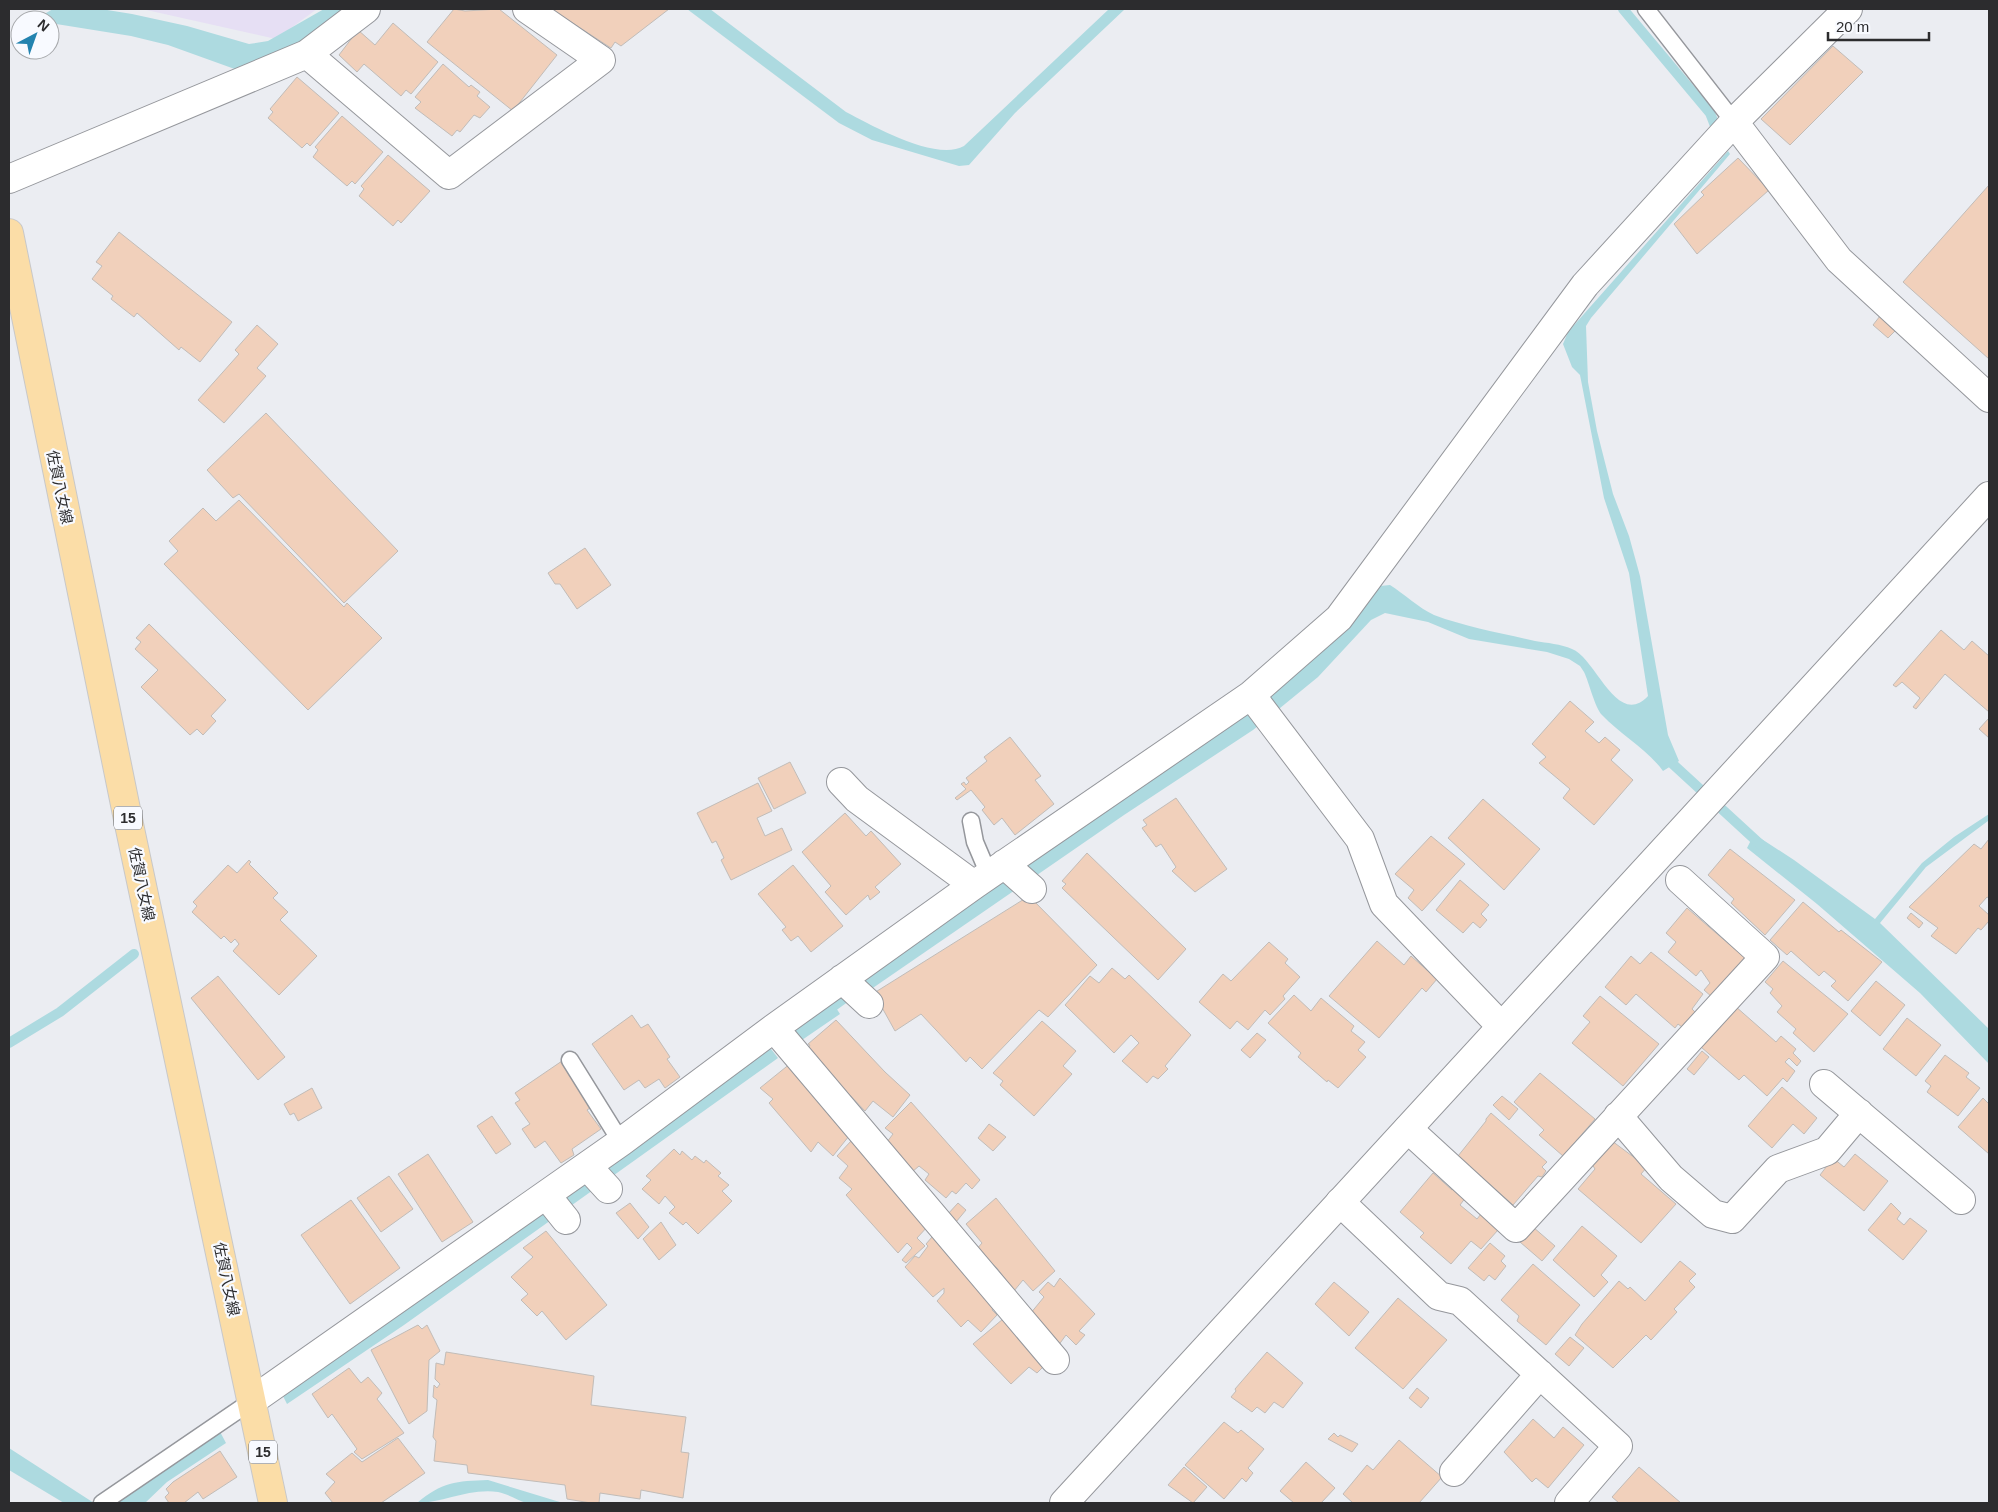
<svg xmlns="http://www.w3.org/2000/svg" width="1998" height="1512" font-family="Helvetica,'Noto Sans JP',sans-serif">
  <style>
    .commercial { fill: #e6dff4 }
    .water { fill: #addae0 }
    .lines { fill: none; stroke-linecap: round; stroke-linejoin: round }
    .stream { stroke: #addae0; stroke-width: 10 }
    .building { fill: #f1d0bb; stroke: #c1bcb8 }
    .service-casing { stroke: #95979c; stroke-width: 19 }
    .minor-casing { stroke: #95979c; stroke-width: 30 }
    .tertiary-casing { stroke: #95979c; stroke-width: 30 }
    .primary-casing { stroke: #c8c8c9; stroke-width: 30 }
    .service { stroke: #fff; stroke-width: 16 }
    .minor { stroke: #fff; stroke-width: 28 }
    .tertiary { stroke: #fff; stroke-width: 28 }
    .primary { stroke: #fbdda7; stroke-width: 28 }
    .labels { text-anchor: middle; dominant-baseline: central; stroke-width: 4.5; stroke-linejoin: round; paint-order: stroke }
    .shield { fill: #f8faff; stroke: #696a6d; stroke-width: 1 }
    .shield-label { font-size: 14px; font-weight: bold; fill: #2c2c2e }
    .street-label { font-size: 15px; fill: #2c2c2e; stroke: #f8faff }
  </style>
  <rect width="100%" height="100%" fill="#ebedf2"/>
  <path class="commercial" d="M142 9H317L276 39Z"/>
  <path class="water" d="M53 9H101L132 14 187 26 249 44 268 41 324 9H348L311 37 243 72 168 45 131 36 50 23V20H34Z
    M687 9H710L846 112C873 126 936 162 964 146L1109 9H1125L1015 113 969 165 959 166 872 140 839 123Z
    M1728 151 1730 154 1591 318 1586 326 1588 382 1597 431 1613 494 1629 536 1640 576 1668 735 1679 761 1663 771C1646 748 1621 735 1602 715 1595 708 1589 682 1584 672L1580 666 1569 659 1547 652 1469 639 1428 622 1385 613 1371 620 1318 677 1253 730 1124 815 867 992 857 980 1348 622 1380 586 1390 585C1404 594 1419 608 1434 615 1466 627 1501 633 1535 641 1547 643 1561 644 1572 649 1596 658 1617 729 1648 696L1629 573 1604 498 1580 375 1572 367 1563 344 1568 332Z
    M1989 814 1988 821 1926 867 1880 923 1989 1029V1064L1920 993 1817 904 1747 848 1754 834 1794 860 1875 919 1922 863 1954 837Z
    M831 1000 840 1014 802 1040 792 1026Z
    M768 1045 778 1058 404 1325 287 1404 279 1388Z
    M218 1428 226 1443 167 1482 145 1503H109Z
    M9 1448 94 1503H64L9 1470Z
    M488 1480 563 1503C552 1503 538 1506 527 1503 517 1500 508 1494 498 1492 468 1488 444 1503 417 1503 442 1482 456 1481 488 1480Z"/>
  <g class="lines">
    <path class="stream" d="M1623 9 1710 113 1719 136
      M1664 756 1762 846
      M824 1013 853 992
      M9 1043 60 1012 134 954"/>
  </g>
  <path class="building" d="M454 9 465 11 499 9 557 55 513 111 427 42Z
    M551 9H669L621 46 615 42 611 48Z
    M393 23 438 62 411 94 406 90 401 96 364 64 357 72 339 55 358 30 375 45Z
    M1833 46 1863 72 1790 145 1761 119Z
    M443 64 469 87 471 85 480 92 477 96 490 107 480 118 474 115 460 132 457 130 452 136 415 108 421 102 415 97Z
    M297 77 339 113 310 146 307 143 302 148 268 118 273 112 270 109Z
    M342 116 383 152 355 184 352 181 347 186 313 157 318 150 315 147Z
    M388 155 430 191 401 223 398 220 393 226 359 196 364 189 361 186Z
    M1738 158 1769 190 1697 254 1674 224 1704 195 1701 192Z
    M1989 185V359L1903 282Z
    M119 232 232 322 200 362 181 347 179 350 137 313 134 317 111 299 113 296 92 279 102 266 96 262Z
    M1880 316 1896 330 1888 338 1873 325Z
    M257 325 278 344 257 368 266 376 224 423 198 400 239 354 235 350Z
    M266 413 398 551 344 603 239 494 233 498 207 470Z
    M239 500 344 607 347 603 382 638 308 710 164 564 178 551 169 541 203 508 216 521Z
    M585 548 611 585 577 609 560 584H555L548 573Z
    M149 624 226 700 211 716 216 721 203 735 197 729 190 735 141 687 158 670 135 649 141 642 136 638Z
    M1941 630 1964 650 1972 641 1989 656V712L1945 674 1916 709 1913 707 1920 698 1902 682 1896 687 1893 685Z
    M1570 701 1594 722 1585 731 1599 743 1605 737 1620 750 1611 760 1633 780 1594 825 1563 798 1570 789 1539 763 1546 757 1532 744Z
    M1989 718V738L1979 729Z
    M1010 737 1041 776 1035 780 1054 804 1015 835 1002 818 994 825 982 810 985 807 971 790 957 800 955 798 966 789 961 784 964 782 966 785 969 782 966 778 987 761 984 757Z
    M790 762 806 793 774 809 758 778Z
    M758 783 772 811 757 818 765 836 782 828 792 850 731 880 721 860 724 858 716 841 712 843 697 813Z
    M1176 798 1227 869 1195 892 1172 871 1176 867 1161 844 1156 847 1142 828 1147 825 1143 820Z
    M1483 799 1540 849 1504 890 1448 838Z
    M845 813 866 836 871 831 901 864 875 887 880 892 870 900 868 895 846 915 825 892 831 886 802 852Z
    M1431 836 1465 864 1422 911 1408 898 1414 890 1395 874Z
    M1989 839V898L1987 897 1979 906 1989 915V921L1981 930 1978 928 1956 954 1931 936 1938 928 1909 907 1974 844 1981 849Z
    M1730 849 1795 900 1765 935 1731 903 1734 899 1708 875Z
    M1087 853 1186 949 1158 980 1062 888 1066 884 1062 881Z
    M249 860 251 862 249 864 278 893 273 898 288 912 280 920 317 956 279 995 233 951 239 944 235 939 231 943 224 936 221 939 192 912 197 906 193 902 228 865 237 873Z
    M793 865 843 926 811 952 798 936 791 941 782 930 786 927 758 894Z
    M1460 880 1489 905 1481 914 1487 920 1480 928 1473 922 1463 933 1436 910Z
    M1029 896 1097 965 1048 1017 1039 1010 982 1069 970 1057 966 1062 921 1014 895 1031 874 993Z
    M1803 902 1839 932 1841 930 1882 962 1848 1001 1831 986 1836 981 1824 971 1819 976 1791 951 1787 955 1770 940Z
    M1687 908 1745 958 1712 997 1704 990 1710 983 1701 970 1696 976 1668 952 1676 942 1666 933Z
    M1911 913 1923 923 1919 928 1907 918Z
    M1377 941 1404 965 1411 956 1437 979 1426 992 1422 988 1379 1038 1329 996Z
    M1269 942 1288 959 1285 963 1300 977 1283 996 1285 999 1270 1015 1265 1010 1248 1030 1237 1021 1230 1029 1199 1002 1223 974 1231 981Z
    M1651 952 1703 994 1692 1009 1695 1012 1682 1027 1678 1024 1675 1028 1636 994 1626 1005 1605 987 1631 956 1640 964Z
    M1783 961 1848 1014 1814 1052 1793 1033 1796 1029 1777 1012 1782 1006 1770 993 1773 989 1765 982Z
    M1112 968 1125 979 1129 975 1191 1035 1165 1066 1168 1069 1158 1079 1153 1076 1147 1083 1122 1061 1139 1043 1131 1035 1114 1053 1065 1005 1090 976 1099 983Z
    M218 976 285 1057 258 1080 191 998Z
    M1876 981 1905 1005 1880 1036 1851 1011Z
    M1294 995 1311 1011 1321 998 1354 1026 1351 1031 1365 1042 1358 1050 1366 1057 1338 1088 1328 1080 1327 1082 1298 1057 1301 1053 1268 1023Z
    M1600 996 1659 1044 1623 1086 1572 1043 1590 1022 1583 1016Z
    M1735 1006 1776 1042 1781 1036 1796 1049 1793 1053 1801 1061 1797 1066 1789 1058 1785 1062 1795 1071 1787 1082 1783 1078 1767 1096 1744 1075 1739 1080 1701 1047Z
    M632 1015 641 1028 648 1024 670 1057 667 1059 680 1077 665 1088 659 1079 645 1088 639 1080 624 1090 592 1044Z
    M1907 1018 1941 1045 1916 1076 1883 1049Z
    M836 1020 885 1072 910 1095 893 1117 873 1101 865 1111 807 1050 810 1045 808 1044Z
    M1042 1021 1076 1051 1063 1066 1072 1074 1034 1116 1000 1085 1003 1081 993 1073Z
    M1257 1033 1266 1040 1250 1058 1241 1050Z
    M1702 1051 1709 1057 1694 1075 1687 1069Z
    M1945 1055 1969 1073 1966 1077 1980 1088 1958 1116 1927 1092 1931 1086 1925 1081Z
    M562 1061 593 1106 587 1110 601 1129 572 1149 574 1155 561 1163 545 1141 535 1148 522 1129 530 1124 515 1103 520 1100 515 1093Z
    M791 1063 849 1136 833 1156 818 1142 811 1152 769 1103 773 1099 760 1088Z
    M1540 1073 1595 1119 1563 1156 1539 1135 1544 1130 1514 1102Z
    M1782 1087 1817 1118 1804 1134 1793 1124 1772 1148 1748 1126Z
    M312 1088 322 1108 298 1121 294 1113 290 1115 284 1104Z
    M1502 1096 1518 1109 1509 1120 1493 1105Z
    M1983 1098 1989 1104V1154L1958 1127Z
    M911 1102 980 1180 972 1189 966 1183 956 1194 952 1191 946 1198 925 1180 929 1174 919 1166 912 1172 887 1142 893 1134 885 1128Z
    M1491 1113 1547 1162 1542 1167 1546 1171 1542 1177 1538 1176 1513 1205 1458 1156 1486 1121V1119Z
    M492 1116 511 1144 496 1154 477 1126Z
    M989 1124 1006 1137 993 1151 978 1138Z
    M852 1140 928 1226 917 1238 925 1246 906 1263 902 1260 912 1248 907 1243 898 1253 846 1195 852 1189 839 1178 848 1166 837 1156Z
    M1612 1141 1647 1167 1641 1174 1676 1204 1641 1243 1578 1189 1595 1169 1592 1164Z
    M674 1149 680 1155 682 1151 692 1160 695 1156 704 1163 706 1160 721 1173 718 1176 729 1185 722 1191 732 1201 698 1234 686 1222 683 1225 669 1213 675 1207 665 1196 659 1204 642 1189 651 1180 646 1176Z
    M428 1154 473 1222 442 1242 398 1174Z
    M1855 1154 1888 1181 1864 1211 1820 1175 1833 1158 1844 1167Z
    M1433 1173 1452 1190 1455 1187 1466 1197 1460 1205 1477 1219 1481 1214 1498 1230 1481 1249 1471 1241 1451 1264 1420 1237 1424 1233 1400 1212Z
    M389 1176 413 1209 381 1232 357 1198Z
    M996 1198 1055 1271 1033 1291 1023 1280 1014 1291 997 1268 976 1250 982 1243 966 1224Z
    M351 1200 400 1268 350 1304 301 1235Z
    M630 1203 649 1227 638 1239 616 1213Z
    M958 1203 966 1210 956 1222 947 1215Z
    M1891 1203 1901 1213 1897 1219 1904 1225 1910 1218 1927 1231 1903 1260 1868 1230Z
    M661 1222 676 1245 659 1260 643 1239Z
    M1582 1226 1617 1256 1601 1275 1608 1282 1594 1297 1553 1260Z
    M1533 1227 1555 1246 1542 1261 1520 1242Z
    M546 1231 607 1305 566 1340 542 1311 537 1316 521 1300 528 1294 511 1277 533 1257 523 1248Z
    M932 1237 937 1242 940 1240 994 1306 992 1310 997 1315 981 1332 968 1320 961 1327 937 1301 944 1293V1288L933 1297 905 1267 915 1256 919 1258 928 1246 926 1244Z
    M1490 1243 1505 1256 1501 1261 1506 1266 1495 1280 1489 1275 1484 1281 1468 1268Z
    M1680 1261 1696 1274 1689 1281 1695 1287 1674 1309 1677 1312 1651 1340 1646 1335 1613 1368 1575 1335 1582 1324 1619 1281 1628 1289 1630 1287 1645 1301Z
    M1533 1264 1580 1305 1546 1345 1517 1321 1519 1316 1501 1300Z
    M1060 1278 1095 1314 1079 1331 1085 1335 1076 1345 1066 1335 1058 1346 1030 1314 1044 1297 1039 1292 1048 1282 1054 1287Z
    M1334 1282 1369 1312 1349 1336 1315 1304Z
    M1398 1298 1447 1340 1403 1389 1355 1348Z
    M1003 1319 1045 1365 1037 1373 1029 1367 1011 1384 973 1344Z
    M418 1325 422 1329 427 1325 440 1351 429 1360 427 1411 409 1424 371 1350Z
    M1570 1337 1584 1348 1569 1366 1555 1354Z
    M446 1352 594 1376 591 1405 686 1417 681 1452 689 1453 683 1498 641 1490 640 1499 600 1493 599 1503H591L567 1499 565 1485 468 1473 467 1465 434 1461 436 1441 433 1437 437 1400 433 1397 434 1385 437 1388 440 1384 435 1379 436 1363 444 1365Z
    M1267 1352 1303 1383 1283 1408 1274 1402 1265 1413 1257 1407 1252 1412 1231 1397 1236 1391 1235 1389Z
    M349 1368 361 1383 368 1377 382 1393 377 1399 404 1433 362 1459 354 1452 357 1449 332 1414 328 1418 312 1394Z
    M1417 1388 1429 1398 1421 1408 1409 1398Z
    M1533 1419 1554 1438 1563 1427 1584 1445 1548 1488 1536 1478 1532 1482 1504 1452Z
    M1224 1422 1238 1433 1241 1430 1264 1449 1248 1468 1253 1473 1246 1482 1242 1478 1224 1499 1185 1465Z
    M1334 1433 1338 1437 1340 1435 1358 1444 1352 1452 1328 1439Z
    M398 1438 425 1473 381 1503H333L325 1493 335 1482 326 1474 352 1453 362 1462Z
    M1399 1440 1442 1477 1419 1503H1353L1343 1494 1367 1465 1373 1470Z
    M220 1451 237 1477 203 1499 198 1492 184 1503H169L165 1497 169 1493 166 1489 173 1482Z
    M1306 1462 1335 1488 1321 1503H1294L1280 1491Z
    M1184 1467 1207 1487 1193 1503 1168 1485Z
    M1639 1467 1681 1503H1619L1612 1497Z"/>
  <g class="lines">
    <g class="service-casing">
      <path id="service" d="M1646 9 1734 122
        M971 821 975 842 989 875
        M570 1060 621 1142
        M102 1503 253 1400"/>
    </g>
    <g class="minor-casing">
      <path id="minor" d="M307 54 449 175 601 60 527 9
        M1734 122 1839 260 1989 398
        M9 179 307 54 366 9
        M1251 695 1360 839 1384 904 1501 1026
        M841 782 857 799 974 885
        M1004 864 1032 889
        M842 979 869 1004
        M774 1028 1055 1360
        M1824 1084 1961 1200
        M1618 1116 1671 1178 1713 1214 1732 1219 1778 1169 1827 1151 1859 1113
        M1408 1129 1516 1228 1765 957 1680 880
        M587 1166 608 1189
        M546 1195 566 1220
        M1340 1202 1439 1296 1460 1301 1618 1446 1569 1503
        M253 1400 621 1142 774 1028 974 885 1251 695 1339 618 1585 285 1734 122 1848 9
        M1454 1472 1540 1374"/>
    </g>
    <g class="tertiary-casing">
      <path id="tertiary" d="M1064 1503 1989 496"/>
    </g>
    <g class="primary-casing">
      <path id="primary" d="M9 233 130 829 273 1503"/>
    </g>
    <use href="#service" class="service"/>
    <use href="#minor" class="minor"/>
    <use href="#tertiary" class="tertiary"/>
    <use href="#primary" class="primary"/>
  </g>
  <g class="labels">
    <g class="shield">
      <rect x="114" y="806.5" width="28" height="23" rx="4"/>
      <rect x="249" y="1440.5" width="28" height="23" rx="4"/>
    </g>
    <g class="shield-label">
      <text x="128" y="818">15</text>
      <text x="263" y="1452">15</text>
    </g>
    <g class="street-label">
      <text transform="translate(60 487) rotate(78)">佐賀八女線</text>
      <text transform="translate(142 884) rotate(78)">佐賀八女線</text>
      <text transform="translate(227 1279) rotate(78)">佐賀八女線</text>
    </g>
  </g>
  <rect width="1998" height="1512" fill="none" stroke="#2c2c2e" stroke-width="20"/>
  <g transform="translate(35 35) rotate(41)"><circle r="24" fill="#f8faff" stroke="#a6a8ab"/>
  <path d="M0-4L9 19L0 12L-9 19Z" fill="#2383af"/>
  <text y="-8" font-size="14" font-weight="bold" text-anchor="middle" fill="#2c2c2e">N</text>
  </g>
  <path d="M1828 32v8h101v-8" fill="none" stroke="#2c2c2e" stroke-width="2.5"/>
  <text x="1836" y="32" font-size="15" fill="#2c2c2e" stroke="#f8faff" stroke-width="4" paint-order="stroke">20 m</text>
</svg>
